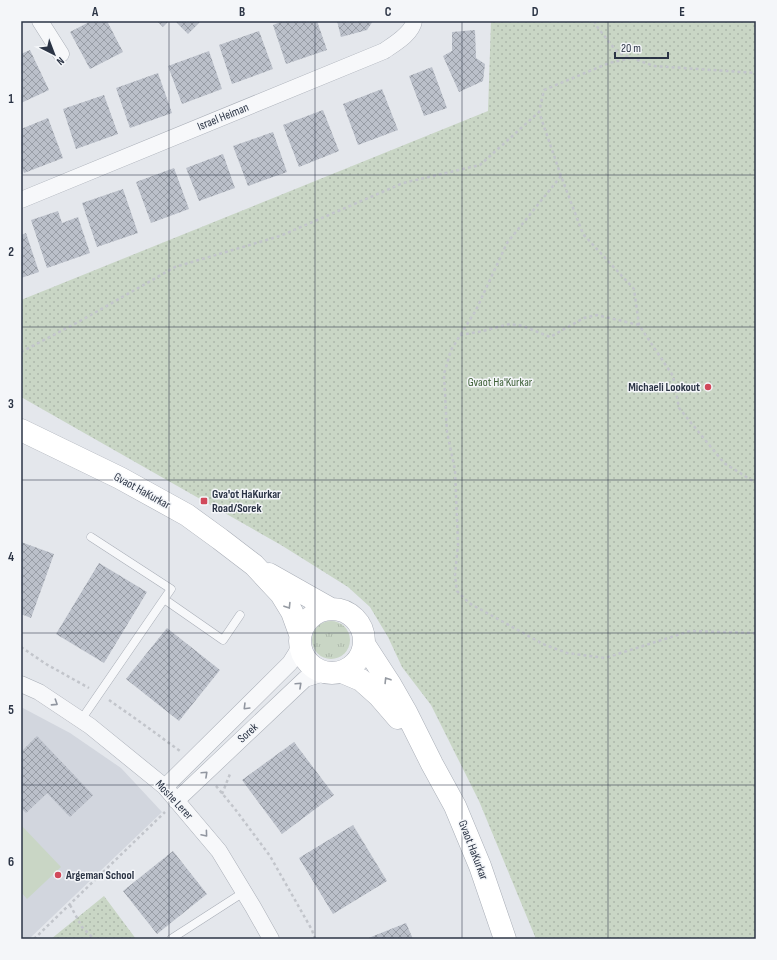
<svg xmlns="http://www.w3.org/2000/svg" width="777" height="960" font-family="'Sofia Sans Condensed',sans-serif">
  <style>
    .built { fill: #d2d6de }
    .grass { fill: url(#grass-tufts) }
    .park { fill: url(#park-dots) }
    .pitch { fill: #c9d6c5 }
    .building { fill: url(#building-cross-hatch) }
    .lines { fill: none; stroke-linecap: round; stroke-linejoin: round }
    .lane-casing { stroke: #a9aeb7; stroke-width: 9 }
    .street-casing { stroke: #a9aeb7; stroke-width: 17 }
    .secondary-casing { stroke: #a9aeb7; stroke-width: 23 }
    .path { stroke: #c2c5cb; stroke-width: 2.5; stroke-dasharray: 3 3; stroke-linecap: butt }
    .lane { stroke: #f7f8fa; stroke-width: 8 }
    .street { stroke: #f7f8fa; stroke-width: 16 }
    .secondary { stroke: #fff; stroke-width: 22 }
    .oneway { stroke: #959aa2 }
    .oneway2 { stroke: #9196a0 }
    .grid { fill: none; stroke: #2b3445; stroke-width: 1; stroke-opacity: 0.55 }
    .poi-dot { fill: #d1495b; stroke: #f4f6f9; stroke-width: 1.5 }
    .labels { text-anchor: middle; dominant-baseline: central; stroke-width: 3; stroke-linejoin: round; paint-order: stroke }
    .street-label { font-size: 12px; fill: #2b3445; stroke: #f4f6f9 }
    .park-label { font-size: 12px; fill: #3f6138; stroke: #f4f6f9 }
    .poi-label { font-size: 12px; font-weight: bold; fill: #2b3445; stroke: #f4f6f9; text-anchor: start }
    .neatline { fill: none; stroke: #2b3445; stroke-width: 1.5 }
    .grid-label { font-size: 13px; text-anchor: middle; font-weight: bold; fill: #2b3445 }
  </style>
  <defs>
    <pattern id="grass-tufts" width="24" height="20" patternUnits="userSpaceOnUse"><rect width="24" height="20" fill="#c9d6c5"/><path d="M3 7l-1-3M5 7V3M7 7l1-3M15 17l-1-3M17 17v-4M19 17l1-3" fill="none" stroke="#adb8ab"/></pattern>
    <pattern id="park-dots" width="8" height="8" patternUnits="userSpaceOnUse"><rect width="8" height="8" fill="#c9d6c5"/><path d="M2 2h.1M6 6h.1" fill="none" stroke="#adb8ab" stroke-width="1.8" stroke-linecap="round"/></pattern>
    <pattern id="building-cross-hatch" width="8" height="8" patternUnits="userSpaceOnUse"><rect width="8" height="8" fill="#bbc0ca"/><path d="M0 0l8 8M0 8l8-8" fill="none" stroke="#989da6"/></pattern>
  </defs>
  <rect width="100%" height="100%" fill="#e4e7ec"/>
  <path class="built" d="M21 707 70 733 121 768 162 812 29 939H21Z"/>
  <path class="grass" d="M312 640a19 19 0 1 1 38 0a19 19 0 1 1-38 0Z"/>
  <path class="park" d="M491 21H756V939H536L479 801 431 705 402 667 388 637 370 607 348 587 281 545 21 397V300L488 111Z
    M104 896 136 939H51Z"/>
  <path class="pitch" d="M21 825 61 867 27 899 21 892Z"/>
  <path class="building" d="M91 21H107L123 52 90 69 70 32Z
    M157 21H169L163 27Z
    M175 21H201L188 34Z
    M283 21H317L327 50 286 64 273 25Z
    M337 21H373L367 30 341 37Z
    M475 30 476 58 485 64 483 81 459 92 443 56 452 51V32Z
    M259 31 273 69 232 84 219 45Z
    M30 50 49 90 21 103V54Z
    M209 51 222 89 182 104 168 66Z
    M432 67 447 108 424 116 409 76Z
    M158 73 172 113 130 128 116 88Z
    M382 89 398 130 358 145 343 104Z
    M104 95 118 134 76 149 63 109Z
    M323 110 339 151 299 167 283 125Z
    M48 118 63 158 24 173 21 164V129Z
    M273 132 287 172 248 186 233 146Z
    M223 154 235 188 199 201 186 168Z
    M174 168 189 209 151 223 136 182Z
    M123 189 138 233 97 247 82 203Z
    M58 211 62 223 78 217 90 253 47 268 31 220Z
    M26 233 39 272 21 278V235Z
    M21 542 54 554 31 618 21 614Z
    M99 563 147 592 104 663 56 634Z
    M167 628 220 670 179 721 126 679Z
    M37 736 93 795 70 817 47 793 26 813 21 808V752Z
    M294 742 334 795 282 834 242 780Z
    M353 825 387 881 333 914 299 858Z
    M173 851 207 894 157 934 123 891Z
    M406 923 413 939H366Z"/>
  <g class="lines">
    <g class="lane-casing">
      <path id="lane" d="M164 599 223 640 240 615
        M81 720 171 589 91 537
        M171 939 244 892"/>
    </g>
    <g class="street-casing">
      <path id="street" d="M40 21 61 54
        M21 200 384 51C394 44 412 34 414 21
        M21 684 39 692 90 726 165 787 219 851 253 907 271 939
        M165 787 290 663 300 647
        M176 801 305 679 324 673"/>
    </g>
    <g class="secondary-casing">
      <path id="secondary" d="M21 430 120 478 187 515 220 539 254 565 281 594 292 612 300 634
        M269 574 331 609
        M300 641a32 32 0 1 1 64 0a32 32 0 1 1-64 0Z
        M364 644 390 684 406 712 432 764 455 806 480 866 505 939
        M342 672 361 680 379 696 398 718"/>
    </g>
    <path class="path" d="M594 21 598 28 618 53 654 66 756 73
      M631 58 609 63 544 90 539 112 561 176 583 234 634 289 639 325 673 376 679 408 724 463 756 483
      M561 176 507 243 476 310 451 350 444 374 447 432 455 470 458 544 455 575 457 591 469 603 543 644 567 653 605 658 690 631 756 633
      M460 335 483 331 510 324 523 326 550 337 584 318 597 315 639 325
      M21 352 82 320 175 267 280 236 403 183 480 165 539 112
      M21 647 46 664 89 688
      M109 700 143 724 180 751
      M216 786 235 809 270 856 312 930 315 939
      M222 794 230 774
      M70 905 82 927 94 939
      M34 939 165 812"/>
    <use href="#lane" class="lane"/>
    <use href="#street" class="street"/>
    <use href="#secondary" class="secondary"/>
  </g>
  <defs><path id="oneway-chevron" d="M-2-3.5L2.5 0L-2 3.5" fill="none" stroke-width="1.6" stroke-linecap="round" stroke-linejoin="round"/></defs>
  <g class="oneway">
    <use href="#oneway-chevron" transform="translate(288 606) rotate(58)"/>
    <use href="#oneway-chevron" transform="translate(387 680) rotate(-122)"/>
  </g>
  <g class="oneway2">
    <use href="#oneway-chevron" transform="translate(299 685) rotate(-43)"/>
    <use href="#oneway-chevron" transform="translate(55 703) rotate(33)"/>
    <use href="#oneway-chevron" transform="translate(246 707) rotate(135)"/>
    <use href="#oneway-chevron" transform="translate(205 774) rotate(-43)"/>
    <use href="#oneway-chevron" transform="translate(205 834) rotate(50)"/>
  </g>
  <path class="grid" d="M169 21V939M315 21V939M462 21V939M608 21V939M21 175H756M21 327H756M21 480H756M21 633H756M21 785H756"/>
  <g class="poi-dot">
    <circle cx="708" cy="387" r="4"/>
    <rect x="200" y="497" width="8" height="8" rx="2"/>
    <circle cx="58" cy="875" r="4"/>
  </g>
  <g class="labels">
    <g class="street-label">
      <text transform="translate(223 117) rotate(-22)">Israel Heiman</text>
      <text transform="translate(142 491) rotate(29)">Gvaot HaKurkar</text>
      <text transform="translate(248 733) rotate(-43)">Sorek</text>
      <text transform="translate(174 800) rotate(47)">Moshe Lerer</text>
      <text transform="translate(473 850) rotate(69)">Gvaot HaKurkar</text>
    </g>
    <g class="park-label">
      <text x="500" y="382">Gvaot Ha'Kurkar</text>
    </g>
    <g class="poi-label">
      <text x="700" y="387" text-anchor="end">Michaeli Lookout</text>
      <text x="212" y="494">Gva'ot HaKurkar<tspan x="212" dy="14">Road/Sorek</tspan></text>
      <text x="66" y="875">Argeman School</text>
    </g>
  </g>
  <rect width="777" height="960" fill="none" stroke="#f4f6f9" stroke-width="44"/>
  <g transform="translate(54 54) rotate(138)" stroke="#f4f6f9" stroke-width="3" paint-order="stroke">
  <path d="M0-3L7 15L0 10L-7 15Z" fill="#2b3445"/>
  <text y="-6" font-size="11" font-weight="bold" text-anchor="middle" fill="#2b3445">N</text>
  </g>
  <path d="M615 52v6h53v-6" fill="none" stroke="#2b3445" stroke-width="2"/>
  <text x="621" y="52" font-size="12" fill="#2b3445" stroke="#f4f6f9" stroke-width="3" paint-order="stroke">20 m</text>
  <rect x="22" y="22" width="733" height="916" class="neatline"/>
  <g class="grid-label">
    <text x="95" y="16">A</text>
    <text x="242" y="16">B</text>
    <text x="388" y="16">C</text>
    <text x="535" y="16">D</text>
    <text x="682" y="16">E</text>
    <text x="11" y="103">1</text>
    <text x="11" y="256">2</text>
    <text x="11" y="408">3</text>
    <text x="11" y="561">4</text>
    <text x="11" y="714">5</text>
    <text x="11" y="866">6</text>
  </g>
</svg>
